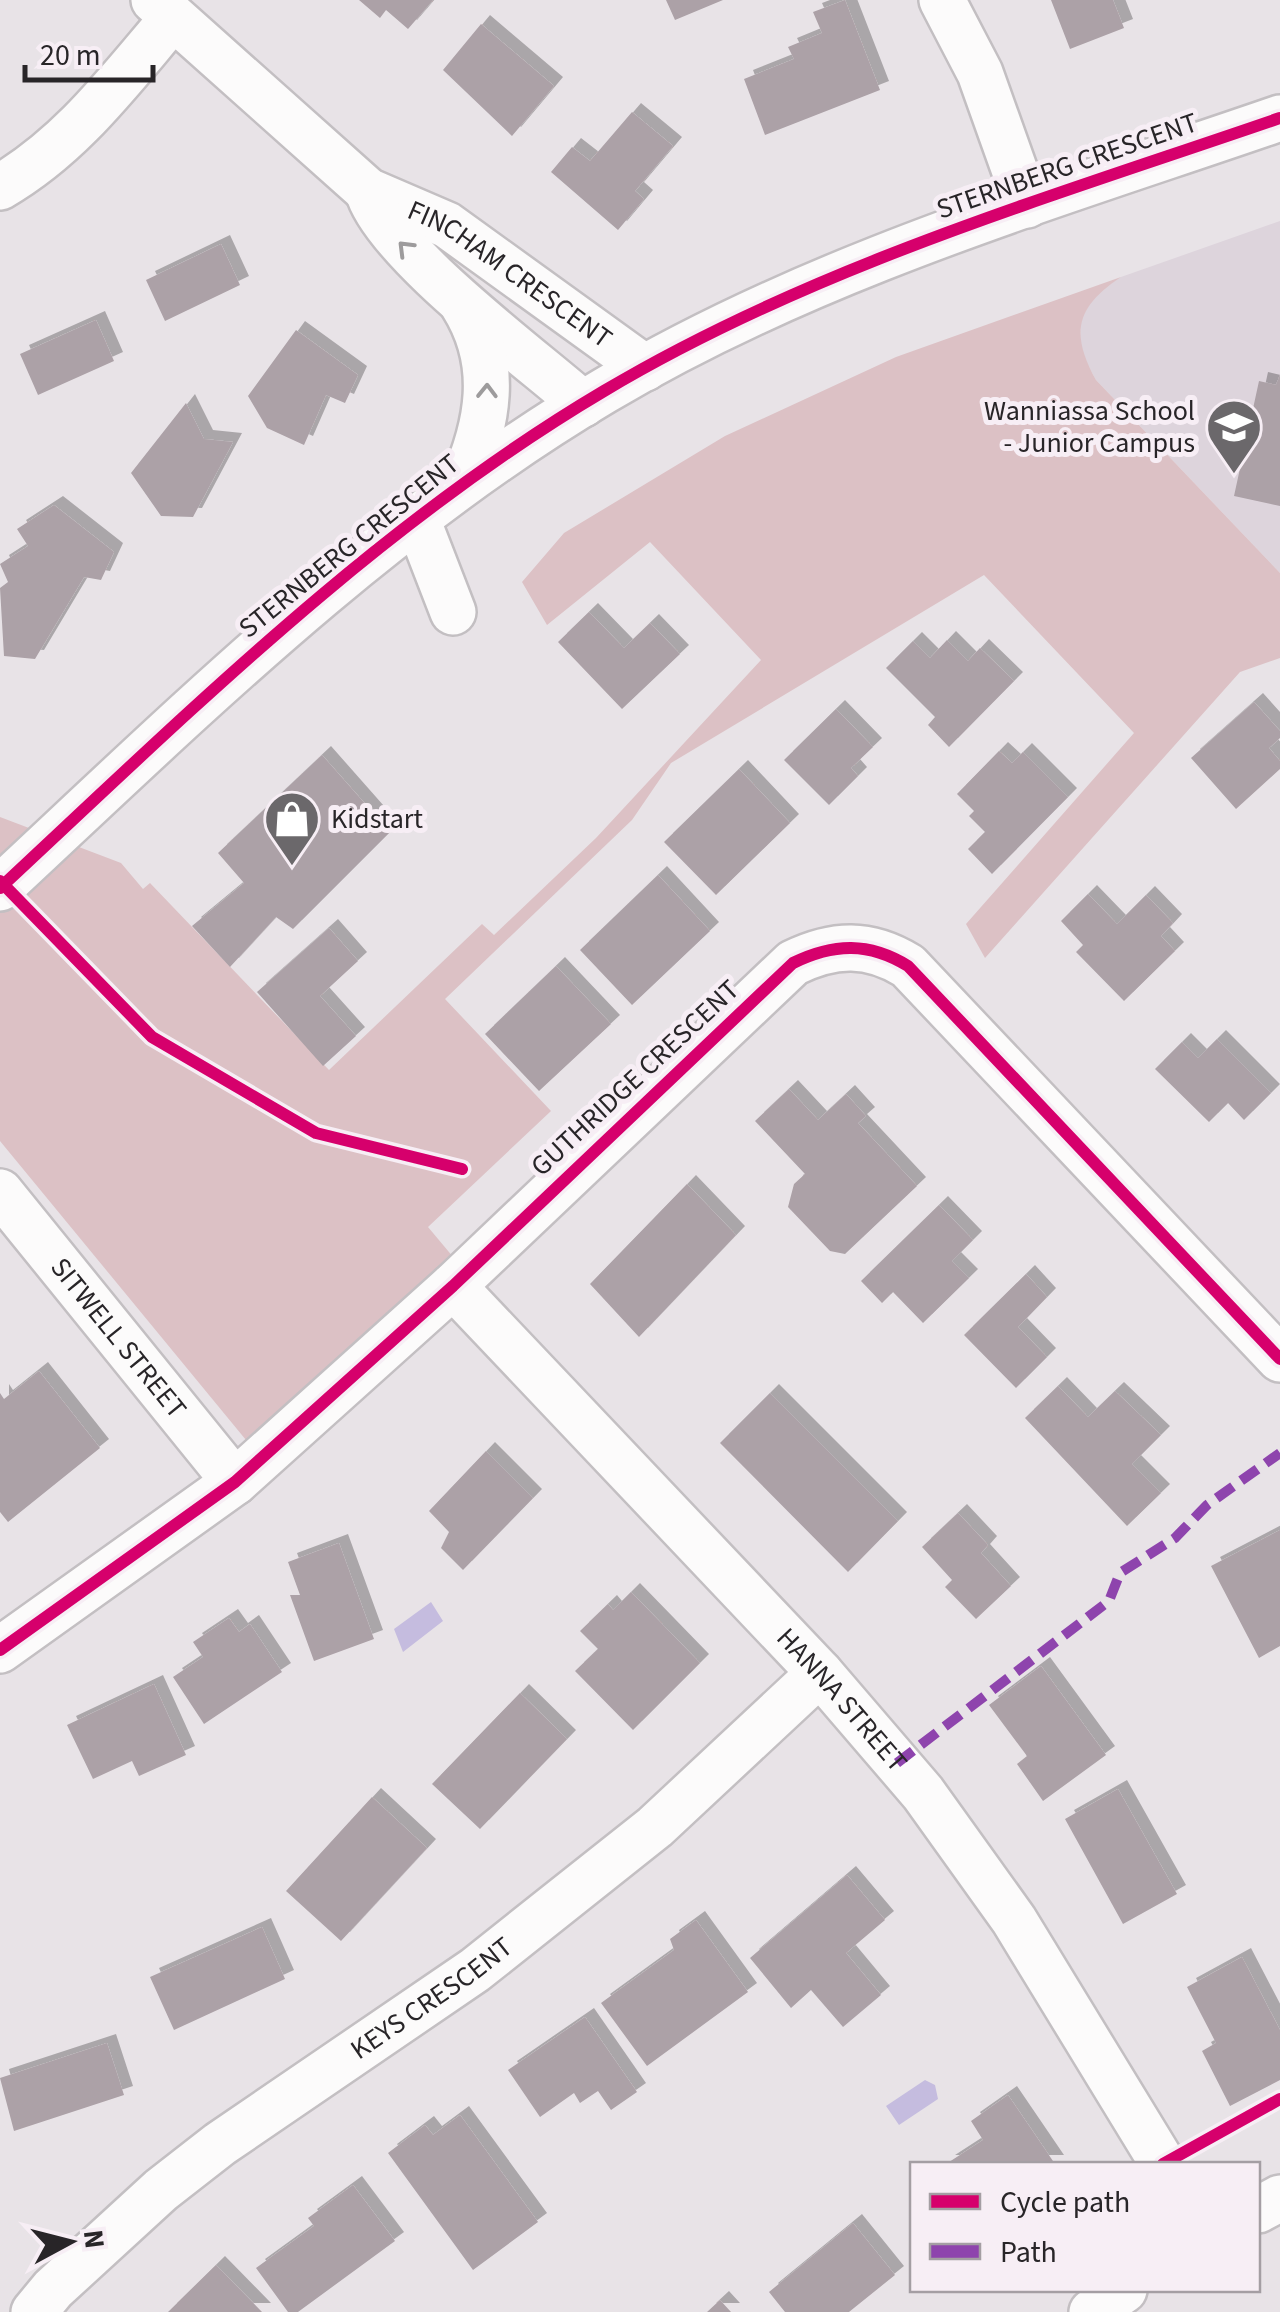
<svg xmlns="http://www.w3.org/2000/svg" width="1280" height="2312" font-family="'Source Sans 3',sans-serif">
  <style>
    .built { fill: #ddd4dc }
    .green { fill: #dcc1c5 }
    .water { fill: #c5bcdf }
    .building { fill: #aca1a7; filter: url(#shadow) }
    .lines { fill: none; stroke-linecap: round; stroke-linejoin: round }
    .minor-casing { stroke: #c3bfc2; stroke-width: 50 }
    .minor { stroke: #fcfbfb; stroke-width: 45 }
    .quiet { stroke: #8e44ad; stroke-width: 10; stroke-dasharray: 20 10; stroke-linecap: butt }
    .cycleway-casing { stroke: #f7eef5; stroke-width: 19 }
    .cycleway { stroke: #d6006c; stroke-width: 12 }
    .oneway { stroke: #9d9b9c }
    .labels { text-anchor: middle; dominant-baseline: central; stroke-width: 10; stroke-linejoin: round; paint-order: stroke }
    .street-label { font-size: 28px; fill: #282528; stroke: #f7eef5 }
    .poi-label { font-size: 28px; fill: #282528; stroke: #f7eef5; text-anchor: end }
  </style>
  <defs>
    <filter id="shadow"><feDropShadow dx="9" dy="-9" stdDeviation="0" flood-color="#0004"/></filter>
  </defs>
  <rect width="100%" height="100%" fill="#e8e3e7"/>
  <path class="built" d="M1280 221V573L1096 380 1081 353 1080 321 1095 294 1121 277Z"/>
  <path class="green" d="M1121 277C1076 307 1070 333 1096 380L1280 573V658L1240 672 985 958 966 924 1134 733 984 575 671 763 632 820 445 999 551 1111 428 1227 459 1264 246 1440 0 1141V817L121 863 143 889 150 883 329 1070 482 924 494 935 596 838 761 660 650 542 547 625 522 582 564 533 725 436 896 357Z"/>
  <path class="water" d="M431 1602 443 1621 403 1652 394 1629Z
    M925 2080 935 2085 938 2099 899 2125 886 2106Z"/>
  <path class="building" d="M359 0H433L408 29 386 10 380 18Z
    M666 0H723L675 20Z
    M845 0 880 90 765 135 744 79 794 59 788 47 822 33 813 12Z
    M1051 0H1113L1124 28 1070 49Z
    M481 24 554 86 512 136 443 70Z
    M632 112 673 146 635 191 644 199 618 230 551 172 572 147 590 161Z
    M221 244 240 285 165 321 146 280Z
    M96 320 114 361 38 395 20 354Z
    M296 330 358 375 345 403 326 395 304 445 267 428 248 396Z
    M1280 375V506L1234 496 1259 381 1276 385Z
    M186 403 204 439 233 442 193 517 161 516 131 473Z
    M54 505 114 552 101 580 84 577 35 659 4 656 0 588 8 582 0 564 28 546 17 529Z
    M589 612 624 648 650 623 680 654 622 709 558 642Z
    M947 640 968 661 980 648 1014 681 949 747 928 725 935 717 886 668 913 641 930 658Z
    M1254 702 1280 731V738L1269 748 1280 761V769L1236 809 1191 758Z
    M836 709 873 747 851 768 858 776 829 805 784 760Z
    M999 751 1012 763 1023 752 1068 797 992 874 968 849 985 832 969 816 974 811 957 794Z
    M322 755 390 832 293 929 276 917 230 967 192 926 244 883 218 853Z
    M739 769 790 823 716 895 664 842Z
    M658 875 710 931 632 1005 580 950Z
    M1088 894 1117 924 1146 895 1173 923 1161 936 1175 951 1124 1001 1076 952 1083 945 1061 921Z
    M329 928 358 961 320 996 356 1036 323 1066 257 992Z
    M556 966 611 1024 539 1091 485 1034Z
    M1217 1039 1271 1093 1244 1120 1228 1103 1209 1122 1155 1069 1182 1042 1198 1058Z
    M789 1089 818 1120 846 1094 866 1116 858 1123 917 1186 845 1254 830 1251 788 1207 794 1184 805 1174 755 1121Z
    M687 1184 736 1235 639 1337 590 1284Z
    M939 1205 973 1240 952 1261 969 1278 923 1323 893 1292 882 1303 861 1281Z
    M1026 1274 1047 1297 1018 1327 1047 1357 1016 1388 964 1335Z
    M39 1371 100 1448 8 1522 0 1512V1393L4 1399Z
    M1058 1386 1088 1417 1115 1391 1161 1435 1132 1464 1161 1493 1127 1526 1025 1418Z
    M770 1393 898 1521 848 1572 720 1443Z
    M486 1451 533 1498 463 1570 441 1548 449 1532 429 1511Z
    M958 1513 988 1545 981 1553 1011 1586 976 1619 945 1587 952 1580 922 1547Z
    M1280 1530V1646L1259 1658 1211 1566Z
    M339 1543 374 1639 314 1661 290 1595H300L288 1562Z
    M631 1592 700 1663 633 1730 575 1671 598 1649 580 1631 608 1604 613 1610Z
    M229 1618 239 1632 250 1624 282 1672 204 1724 173 1677 203 1657 193 1642Z
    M1041 1666 1106 1755 1043 1801 1017 1764 1027 1756 989 1705Z
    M154 1684 186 1755 139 1776 132 1761 93 1779 67 1725Z
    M520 1693 567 1739 480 1829 432 1784Z
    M1118 1789 1177 1894 1123 1924 1065 1819Z
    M372 1797 427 1848 341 1941 286 1891Z
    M847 1875 885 1920 846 1953 881 1995 843 2027 811 1990 791 2008 750 1958Z
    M696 1920 748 1992 647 2066 601 2003 674 1950 670 1939Z
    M262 1927 285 1979 174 2030 150 1977Z
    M1242 1957 1280 2030V2080L1230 2106 1202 2051 1216 2043 1187 1987Z
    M585 2017 637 2092 611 2110 598 2091 580 2103 574 2093 540 2117 508 2070Z
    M107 2043 124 2095 14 2131 0 2078Z
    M1008 2095 1055 2164H946L983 2140 971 2121Z
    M460 2115 538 2222 473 2270 388 2153 425 2125 433 2135Z
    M353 2185 395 2241 298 2312H288L256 2268 314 2226 308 2218Z
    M853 2223 895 2275 849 2312H785L769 2292Z
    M216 2265 262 2312H168Z
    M720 2300 731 2312H707Z"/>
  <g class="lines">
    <g class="minor-casing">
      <g id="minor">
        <path id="s1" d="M154 0 368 191 447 225 645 368"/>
        <path d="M942 0 980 73 1027 205"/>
        <path d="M0 187C71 146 119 81 172 19"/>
        <path d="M368 191C383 249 532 359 583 404"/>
        <path d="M462 484C488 425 500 364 463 305"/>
        <path d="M417 519 453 612"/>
        <path d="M0 888C190 711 379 524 604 391 814 266 1051 197 1280 118"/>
        <path id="s2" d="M0 1192 235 1482"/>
        <path id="s3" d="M453 1286 820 1673 923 1793 1014 1920 1163 2164"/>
        <path d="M0 1650 235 1482 453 1286 793 963C834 943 869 942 908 966L1280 1359"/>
        <path d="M1258 2210 1280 2198"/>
        <path id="s4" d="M34 2312 53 2289 161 2190 220 2144 475 1970 655 1827 820 1673"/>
        <path d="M1092 2312 1124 2290"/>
      </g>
    </g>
    <use href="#minor" class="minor"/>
    <path class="quiet" d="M897 1763 1109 1601 1120 1573 1175 1538 1207 1505 1280 1453"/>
    <g class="cycleway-casing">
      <path id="cycleway" d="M0 881 152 1037 316 1133 462 1169
        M0 888C190 711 379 524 604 391 814 266 1051 197 1280 118
        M0 1650 235 1482 453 1286 793 963C834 943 869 942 908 966L1280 1359
        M1163 2164 1280 2099"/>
    </g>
    <use href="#cycleway" class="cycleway"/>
  </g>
  <defs><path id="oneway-chevron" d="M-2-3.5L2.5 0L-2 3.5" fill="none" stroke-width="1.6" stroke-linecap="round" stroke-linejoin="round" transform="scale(2.5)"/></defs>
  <g class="oneway">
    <use href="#oneway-chevron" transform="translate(405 248) rotate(-135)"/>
    <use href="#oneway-chevron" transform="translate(487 391) rotate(-89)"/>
  </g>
  <defs>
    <g id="school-pin" transform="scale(2.875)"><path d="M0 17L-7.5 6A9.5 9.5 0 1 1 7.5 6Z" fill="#6b686b" stroke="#f7eef5"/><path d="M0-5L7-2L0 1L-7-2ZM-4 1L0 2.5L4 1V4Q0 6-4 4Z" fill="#fff"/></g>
    <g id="shop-pin" transform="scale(2.875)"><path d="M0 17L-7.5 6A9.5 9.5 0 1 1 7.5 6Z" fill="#6b686b" stroke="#f7eef5"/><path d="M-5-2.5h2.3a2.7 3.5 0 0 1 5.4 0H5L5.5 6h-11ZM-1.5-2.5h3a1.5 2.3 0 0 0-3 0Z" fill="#fff"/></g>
  </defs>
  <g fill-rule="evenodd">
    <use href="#school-pin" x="1234" y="427"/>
    <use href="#shop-pin" x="292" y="819"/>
  </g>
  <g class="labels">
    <g class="street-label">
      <text transform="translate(1067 166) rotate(-19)">STERNBERG CRESCENT</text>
      <text stroke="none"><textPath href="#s1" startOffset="452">FINCHAM CRESCENT</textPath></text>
      <text transform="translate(349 546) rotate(-39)">STERNBERG CRESCENT</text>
      <text transform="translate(635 1078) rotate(-43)">GUTHRIDGE CRESCENT</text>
      <text stroke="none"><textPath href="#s2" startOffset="188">SITWELL STREET</textPath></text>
      <text stroke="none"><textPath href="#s3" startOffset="568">HANNA STREET</textPath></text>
      <text stroke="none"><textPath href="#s4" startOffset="508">KEYS CRESCENT</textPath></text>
    </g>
    <g class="poi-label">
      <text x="1195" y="411">Wanniassa School<tspan x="1195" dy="32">- Junior Campus</tspan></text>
      <text x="331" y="819" text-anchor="start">Kidstart</text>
    </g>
  </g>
  <rect x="910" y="2162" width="350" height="130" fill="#f7eef5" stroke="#a49ea3" stroke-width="2.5"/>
  <rect x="930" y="2194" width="50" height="15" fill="#d6006c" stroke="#a49ea3" stroke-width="2.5"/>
  <text x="1000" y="2212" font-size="30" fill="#282528">Cycle path</text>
  <rect x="930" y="2244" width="50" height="15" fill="#8e44ad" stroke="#a49ea3" stroke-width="2.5"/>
  <text x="1000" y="2262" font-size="30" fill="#282528">Path</text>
  <g transform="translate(70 2242) rotate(83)" stroke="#f7eef5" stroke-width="8" paint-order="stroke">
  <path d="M0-8L18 38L0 25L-18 38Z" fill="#282528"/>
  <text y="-15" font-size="28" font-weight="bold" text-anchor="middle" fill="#282528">N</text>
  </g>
  <path d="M25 65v15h128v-15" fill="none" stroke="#282528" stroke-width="5"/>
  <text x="40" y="65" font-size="30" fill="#282528" stroke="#f7eef5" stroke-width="8" paint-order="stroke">20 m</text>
</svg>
